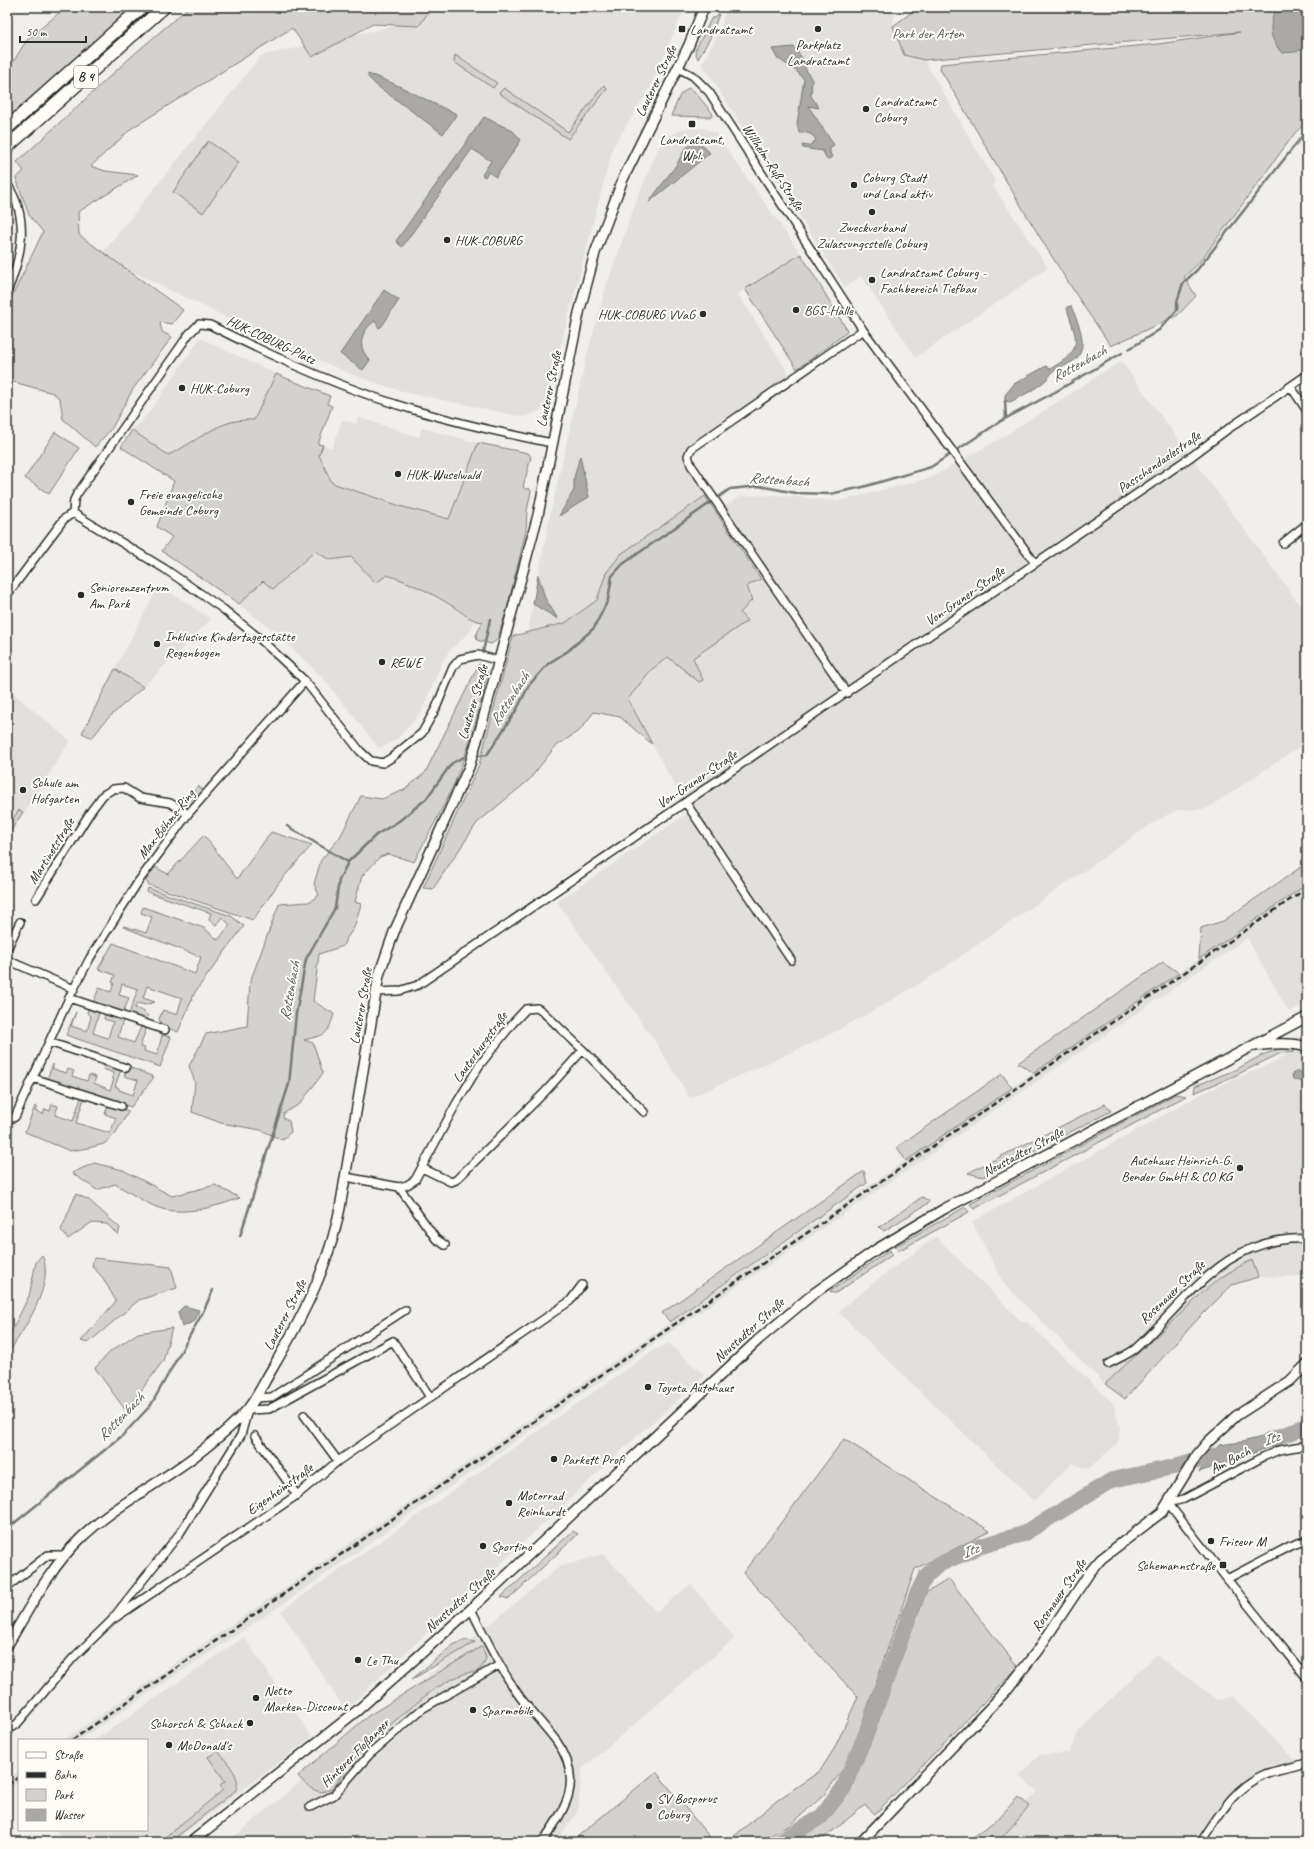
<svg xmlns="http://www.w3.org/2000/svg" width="1314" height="1849" font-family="Caveat,sans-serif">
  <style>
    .built { fill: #e1e0dc }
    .green { fill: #d3d2cf; stroke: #7f7e7d }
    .water { fill: #aaa9a7; stroke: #777775 }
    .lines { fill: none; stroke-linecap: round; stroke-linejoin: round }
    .stream { stroke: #777775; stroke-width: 2.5 }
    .river { stroke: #aaa9a7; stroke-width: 16 }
    .minor-casing { stroke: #2b2b2b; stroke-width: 10 }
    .tertiary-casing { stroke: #2b2b2b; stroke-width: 12 }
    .trunk-casing { stroke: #2b2b2b; stroke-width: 15 }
    .minor { stroke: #fdfcf7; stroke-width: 7 }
    .tertiary { stroke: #fdfcf7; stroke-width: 9 }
    .trunk { stroke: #fdfcf7; stroke-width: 12 }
    .rail { stroke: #2b2b2b; stroke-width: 2.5; stroke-dasharray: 6 3; stroke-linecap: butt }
    .poi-dot { fill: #2b2b2b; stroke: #fdfcf7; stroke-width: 1.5 }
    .labels { text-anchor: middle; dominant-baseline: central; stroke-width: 4; stroke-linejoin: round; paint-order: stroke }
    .shield { fill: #fdfcf7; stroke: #6a6a68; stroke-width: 1 }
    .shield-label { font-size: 13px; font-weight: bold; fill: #2b2b2b }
    .poi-label { font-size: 14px; fill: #2b2b2b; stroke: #fdfcf7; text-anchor: start }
    .park-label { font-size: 14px; fill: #555554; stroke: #fdfcf7 }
    .street-label { font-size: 14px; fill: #2b2b2b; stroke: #fdfcf7 }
    .water-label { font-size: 15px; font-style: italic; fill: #575756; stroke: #fdfcf7 }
  </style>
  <rect width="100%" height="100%" fill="#f0efeb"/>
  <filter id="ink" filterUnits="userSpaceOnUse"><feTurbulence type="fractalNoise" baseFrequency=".025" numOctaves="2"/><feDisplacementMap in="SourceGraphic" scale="8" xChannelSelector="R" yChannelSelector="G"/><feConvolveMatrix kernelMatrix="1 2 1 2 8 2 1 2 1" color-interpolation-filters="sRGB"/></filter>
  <g filter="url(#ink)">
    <path class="built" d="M420 7H685L651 86 613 147 544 409 524 417 404 392 353 375 267 337 100 256 261 56 411 22Z
      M725 7H896L893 26 904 55 924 60 995 181 993 186 1048 268 916 357 861 276 845 287 702 64 722 26Z
      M705 128 716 134 801 254 738 294 786 369 788 374 787 379 689 444 685 458 705 496 621 554 606 573 598 598 565 623 528 632 550 515 586 359 605 290 638 196 662 140 683 129Z
      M200 338 276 374 254 420 240 419 203 434 184 448 168 455 132 430 148 414Z
      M1121 361 1307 615V742L1206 809 1177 810 1156 821 934 975 869 1013 821 1039 690 1098 656 1043 557 902 689 812 628 699 650 671 668 657 703 680 693 658 746 621 740 613 746 586 761 579 716 512 741 496 775 495 839 501 930 478 1003 437Z
      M358 417 419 437 422 428 478 443 449 519 403 507 332 483 326 466 319 455 323 445 332 448 342 420 356 424Z
      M316 551 330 560 351 557 376 583 387 575 404 580 453 607 474 622 470 632 450 650 443 660 422 711 400 736 387 745 379 748 322 677 275 632 239 604 263 581 273 589Z
      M159 585 211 619 143 687 115 669Z
      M7 688 70 741 7 839Z
      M1307 884V1002L1289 1012 1247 938 672 1331 293 1597 79 1740H64Z
      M1307 1044V1276L1258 1277 1252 1260 1208 1286 1194 1301 1105 1384 1005 1285 972 1222 1201 1094 1267 1065Z
      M936 1237 1021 1321H1026L1113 1403 1120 1427 1118 1443 1088 1469 1072 1463 1034 1501 838 1312 877 1280Z
      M668 1343 705 1376 625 1447 345 1710 281 1611 651 1352Z
      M603 1554 656 1612 691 1584 735 1638 582 1769 578 1811 556 1842H228L559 1567Z
      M244 1637 312 1737 173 1842H63L56 1830H147V1740H95Z
      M1156 1655 1218 1700 1232 1696 1297 1762 1253 1786 1232 1805 1207 1842H995L996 1838 1037 1791 1019 1776 1039 1755 1069 1753 1079 1731Z
      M19 1771V1781L7 1789V1780Z"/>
    <path class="green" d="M66 7H132L7 119V72L26 41Z
      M189 7H432L419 26 373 24 312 57 292 28 132 128 91 166 105 171 138 175 78 212 79 235 183 310 172 324 160 322 162 332 172 337 133 389 112 428 95 447 63 419 60 399 53 393 10 381 7 371V307L43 232 29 215 16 178 24 171 17 162 132 56Z
      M919 7H1307V121L1295 133 1199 263 1184 277 1196 296 1178 315 1111 346C1048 257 996 162 940 69L941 64 1158 44 1240 32 924 60 904 55 893 26Z
      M719 14 710 38 698 59 695 51 711 19Z
      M455 55 497 83 493 88 454 62Z
      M604 85 607 89 568 139 499 93 504 88 568 132Z
      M688 88 694 91 713 114 711 117 671 116 680 95Z
      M208 141 239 162 203 213 173 192Z
      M801 254 847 330 846 333 797 369 745 289Z
      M276 374 330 396 327 404 332 406 318 444 323 445 319 455 332 483 403 507 449 519 478 443 528 453 531 457 523 487 527 490 529 488 531 491 527 511 526 531 507 609 497 640 491 644 477 640 476 635 483 622C471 621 464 614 454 607 433 594 410 582 387 575L376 583 351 557 330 560 315 551 273 589 263 581 239 604 162 551 172 537 157 527 174 481 121 447 132 430 168 455C198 442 219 417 254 420Z
      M55 432 79 448 49 494 25 478Z
      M705 496 761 579 747 586 752 600 740 613 747 621 693 658 703 680 699 682 668 657 650 671 628 699 652 744 620 717 594 712 580 730 555 747 529 780 477 823 433 889 423 888 479 765 513 636 565 623 597 600 606 573 621 554Z
      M479 664 483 666 487 672C482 705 472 738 460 769 448 801 429 832 414 862L388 854 380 857 362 876 355 902 361 904 354 928 346 939 343 946 319 954 313 1001 334 1014C327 1037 326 1034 304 1040L313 1043 323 1073 300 1104 284 1113 283 1118 289 1121 291 1132 282 1140 261 1130 221 1123 192 1112 195 1082 189 1066 206 1034 247 1026 250 982 279 904 309 902 319 895 314 884 321 860 340 837 361 796 382 799 404 790 425 773Z
      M115 669 143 687 106 720 92 738 82 733Z
      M198 786 203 790 191 805H182Z
      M19 810 23 812 7 836V827Z
      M271 832 312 845 281 880 253 920 149 885 146 881 155 867 168 874 204 835 237 879Z
      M1304 865 1307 869V884L1199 959 1201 928 1223 921Z
      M148 888 231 916 244 926 195 992 178 1032 162 1026 159 1019 163 1010 177 1015 182 998 147 986 143 998 155 1002 145 1005 137 1003 135 1008 143 1011 148 1016 146 1020 129 1014 138 989 122 984 119 995 129 998 123 1013 93 1003 99 988 111 992 114 983 112 982 115 975 98 969 113 943 195 974 201 957 123 927 124 926 146 933 152 917 141 913 143 907 204 928 218 940 230 925 222 917 216 925 209 919 211 913 147 892Z
      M1163 962 1179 973 1034 1073 1018 1063Z
      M88 1009 99 1013 93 1033 108 1038 113 1022 104 1019 105 1014 123 1020 118 1037 134 1043 141 1027 146 1029 140 1047 145 1048 144 1051 157 1055 162 1035 171 1037 160 1067 66 1035 76 1012 71 1026 87 1031 91 1017 87 1013Z
      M1283 1047H1294V1052L1279 1054 1234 1076 1194 1093 1195 1086 1237 1069 1260 1056Z
      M53 1064V1069L66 1073 68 1069 74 1071 72 1076 87 1081 89 1075 96 1077 94 1083 110 1090 114 1079 112 1078 114 1073 103 1069 105 1064 121 1070 115 1086 119 1088V1090L133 1095 138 1080 124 1076 129 1067 154 1077 131 1107 47 1079Z
      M1002 1074 1012 1088 906 1161 897 1147Z
      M1176 1094 1186 1096 974 1209 970 1204Z
      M81 1098 84 1099 76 1123 110 1133 116 1118 105 1114 108 1105 129 1111 115 1134 104 1144 88 1148 70 1151 25 1132 35 1106 37 1107 35 1111 43 1114 45 1109 50 1111 52 1104 58 1106 55 1115 73 1121Z
      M1105 1104 1111 1111 983 1177 968 1173Z
      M94 1163 123 1170 172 1196 215 1185 240 1198C215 1207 182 1217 156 1207 142 1201 128 1191 115 1184L97 1190 72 1173Z
      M864 1171 867 1183 670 1322 662 1313Z
      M76 1194 89 1200 120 1228 118 1235 107 1224 91 1223 68 1239 61 1230Z
      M922 1197 929 1201 927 1204 884 1231 879 1227Z
      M965 1207 969 1212 898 1251 894 1247Z
      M890 1250 892 1255 836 1293H833L830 1291Z
      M42 1255C56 1284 23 1331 7 1355V1340L29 1296 36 1262Z
      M94 1258 171 1267 177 1288 139 1300 88 1343 81 1341 116 1301 103 1278 92 1266Z
      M1252 1260 1258 1277 1232 1285 1196 1321 1125 1399 1105 1384 1194 1301C1211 1283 1229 1271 1252 1260Z
      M172 1328 163 1361 126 1411 95 1368 111 1351 138 1333Z
      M844 1439 990 1531 915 1569 849 1761 824 1795 790 1825 759 1842H727L779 1799 820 1771 834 1749 858 1697 743 1573Z
      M573 1531 578 1534 509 1599 501 1597Z
      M949 1579 1018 1667 875 1814 865 1805 819 1842H793L833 1813 850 1792 926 1593Z
      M465 1640 475 1642 411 1680 453 1645Z
      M482 1646 486 1658C485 1661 483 1666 480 1669 475 1674 470 1671 464 1674 450 1679 436 1688 424 1697 396 1720 369 1741 345 1769 340 1776 337 1787 329 1790 316 1796 305 1784 298 1776L368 1716Z
      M218 1751C226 1762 242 1776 236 1790L170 1842H159L223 1790 220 1785 225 1781 208 1757Z
      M656 1772 712 1840 710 1842H571Z
      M1018 1797 1030 1806 998 1842H966L995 1822Z"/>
    <path class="water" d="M1275 7H1307V47L1295 52 1282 53C1267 36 1270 27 1275 7Z
      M794 47 805 62V68L812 80 811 96 819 108 808 106 834 145 830 148V153L832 157 827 160 823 151 803 148 802 145 809 146 816 140C812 133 807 132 799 133L797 124 804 79 795 70 777 58 772 49Z
      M368 74C399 83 427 102 457 114L443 134 376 85 368 77Z
      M484 117 513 131 521 140 496 177 488 172 485 177 482 175 491 161 472 149 402 247 396 241Z
      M695 137 710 153 649 202 677 164 685 149 696 140Z
      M384 290 399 300 382 326 379 328 375 321C361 330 356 348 370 360L363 370 340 354Z
      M1071 306C1077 321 1089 343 1077 358 1071 364 1059 368 1052 372 1048 383 1021 397 1010 402L1005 401V395L1014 384 1046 366 1050 369C1068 358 1081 351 1073 328 1071 320 1068 314 1067 307Z
      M580 456 589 497 559 516 574 490V478Z
      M538 575 545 598 558 619 533 604Z
      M1298 1071 1307 1076V1081H1298L1293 1079 1292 1074Z
      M184 1306 199 1310 195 1321 182 1327 178 1312Z
      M1291 1428 1287 1441 1199 1472 1219 1445 1242 1442 1286 1431Z"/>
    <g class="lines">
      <path class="stream" d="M1129 349 1159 330 1177 310V302L1183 283 1197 270 1307 130
        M1005 401 1006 418
        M483 652 490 619
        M480 756 487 755 517 709 529 685 549 663 568 651 594 628 608 600 612 576 623 564 730 489 759 486 796 493 830 494 863 487 931 467 1001 421 1055 392 1122 353
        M287 826 348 862
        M240 1236 289 1084 296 1014 306 959 335 908 339 880 348 862 376 835 399 821 426 799 452 763 464 757
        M7 1529 122 1436 151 1405 203 1312 213 1290"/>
      <path class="river" d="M1269 1440 1298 1430 1307 1423
        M779 1842 822 1816 843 1788 867 1732 917 1594 926 1576 938 1565 978 1547 1023 1534 1112 1480 1178 1466 1231 1452"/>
      <g class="minor-casing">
        <path id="minor" d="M678 68 693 76 709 92 863 330 1035 563
          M7 184C30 218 22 256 7 292
          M1291 387 1307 411
          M73 513 74 500 77 494 189 334 199 324 210 325C275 358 343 389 414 410 459 423 506 434 552 443
          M73 513 165 569 223 609 259 638 305 681 360 751 371 761 383 763 391 758 422 733 436 708 453 667 460 659 478 655 500 661
          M1283 543 1307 524
          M7 595 64 519 73 513
          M847 693 691 465 688 456 691 449 863 330
          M686 803 791 960
          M36 899 91 811 103 795 113 789 124 788 140 798 170 803 188 814
          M7 949 20 922
          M7 960 74 989
          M376 992 399 991 418 985 1192 456 1228 429 1307 375
          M69 998 165 1030
          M49 1042 126 1068
          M33 1078 121 1106
          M7 1120 15 1117 69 998 90 958 138 882 188 814 305 681
          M422 1168 451 1182 456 1180 544 1093 583 1050
          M346 1177 399 1187 436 1239 445 1245
          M399 1187 407 1185 415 1180 456 1104 479 1066 512 1024 526 1009 537 1008 543 1012 583 1050 644 1112
          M1108 1364C1117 1359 1127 1355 1135 1349 1188 1301 1224 1235 1307 1239
          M255 1398 272 1397 405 1310
          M304 1415 338 1461
          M255 1436 297 1495
          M1307 1445 1279 1450 1263 1457 1184 1499 1168 1503 1227 1579 1307 1678
          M1227 1579 1290 1546 1307 1540
          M7 1587 48 1555H65
          M471 1609C486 1639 501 1670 520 1697 532 1713 546 1727 557 1742 584 1780 566 1810 542 1842
          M113 1618 180 1533 241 1435 248 1410 269 1409 393 1341 430 1397
          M7 1730 17 1724 73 1658 112 1620 297 1495 338 1461 570 1301 582 1285
          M310 1807 334 1795 369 1755 422 1709 499 1665
          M1201 1842C1218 1817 1233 1788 1263 1775 1277 1769 1293 1768 1307 1762"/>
      </g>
      <g class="tertiary-casing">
        <path id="tertiary" d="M1254 1046C1273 1044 1289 1042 1307 1047
          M7 1646C29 1609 50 1567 82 1537 116 1505 158 1484 195 1456 213 1442 232 1427 247 1410 257 1398 264 1382 272 1369 302 1318 329 1266 340 1208L379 975 394 932 469 767 481 727 538 515 579 313 595 253 623 179 689 45 704 7
          M191 1842 358 1710 471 1609 758 1340 813 1294 877 1249 944 1209 1307 1017
          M861 1842 1005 1692 1038 1650 1090 1572 1101 1559 1162 1512 1197 1455 1208 1442 1236 1416 1290 1381 1307 1364"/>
      </g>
      <g class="trunk-casing">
        <path id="trunk" d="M7 128 142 7
          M7 147 164 7"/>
      </g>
      <use href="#minor" class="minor"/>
      <use href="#tertiary" class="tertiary"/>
      <use href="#trunk" class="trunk"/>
      <path class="rail" d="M72 1740 1307 888
        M7 1785 19 1777"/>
    </g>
  </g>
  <g class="poi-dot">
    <rect x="678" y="25" width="8" height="8" rx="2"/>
    <circle cx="818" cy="29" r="4"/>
    <circle cx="866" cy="109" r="4"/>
    <rect x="688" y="120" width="8" height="8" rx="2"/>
    <circle cx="854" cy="185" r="4"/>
    <circle cx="872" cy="212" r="4"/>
    <circle cx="447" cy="240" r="4"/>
    <circle cx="872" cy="280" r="4"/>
    <circle cx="796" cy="310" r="4"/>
    <circle cx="703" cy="314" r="4"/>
    <circle cx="182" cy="388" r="4"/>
    <circle cx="398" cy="474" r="4"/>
    <circle cx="131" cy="502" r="4"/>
    <circle cx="81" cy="595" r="4"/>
    <circle cx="157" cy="644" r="4"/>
    <circle cx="382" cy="662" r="4"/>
    <circle cx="23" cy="790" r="4"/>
    <circle cx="1240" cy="1168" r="4"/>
    <circle cx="648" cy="1387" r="4"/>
    <circle cx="554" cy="1459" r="4"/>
    <circle cx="509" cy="1503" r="4"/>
    <circle cx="1211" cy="1541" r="4"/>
    <circle cx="483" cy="1546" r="4"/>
    <rect x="1219" y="1561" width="8" height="8" rx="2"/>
    <circle cx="358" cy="1660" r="4"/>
    <circle cx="256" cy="1698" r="4"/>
    <circle cx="473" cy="1710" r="4"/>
    <circle cx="250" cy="1723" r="4"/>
    <circle cx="169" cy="1745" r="4"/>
    <circle cx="649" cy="1806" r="4"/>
  </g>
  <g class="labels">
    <rect class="shield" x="74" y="66" width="24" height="22" rx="3"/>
    <g class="shield-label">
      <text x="86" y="77">B 4</text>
    </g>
    <g class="poi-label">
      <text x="690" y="29">Landratsamt</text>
      <text x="818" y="44" text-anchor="middle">Parkplatz<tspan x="818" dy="16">Landratsamt</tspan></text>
      <text x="874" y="101">Landratsamt<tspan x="874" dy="16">Coburg</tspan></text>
      <text x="692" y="139" text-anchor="middle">Landratsamt,<tspan x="692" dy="16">Wpl.</tspan></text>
      <text x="862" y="177">Coburg Stadt<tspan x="862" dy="16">und Land aktiv</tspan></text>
      <text x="872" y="227" text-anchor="middle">Zweckverband<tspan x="872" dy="16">Zulassungsstelle Coburg</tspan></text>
      <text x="455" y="240">HUK-COBURG</text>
      <text x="880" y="272">Landratsamt Coburg -<tspan x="880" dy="16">Fachbereich Tiefbau</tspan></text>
      <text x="804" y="310">BGS-Halle</text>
      <text x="695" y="314" text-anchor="end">HUK-COBURG VVaG</text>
      <text x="190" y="388">HUK-Coburg</text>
      <text x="406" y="474">HUK-Wuselwald</text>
      <text x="139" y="494">Freie evangelische<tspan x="139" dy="16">Gemeinde Coburg</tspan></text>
      <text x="89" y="587">Seniorenzentrum<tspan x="89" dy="16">Am Park</tspan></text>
      <text x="165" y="636">Inklusive Kindertagesstätte<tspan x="165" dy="16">Regenbogen</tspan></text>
      <text x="390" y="662">REWE</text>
      <text x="31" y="782">Schule am<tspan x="31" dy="16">Hofgarten</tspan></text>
      <text x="1232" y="1160" text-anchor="end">Autohaus Heinrich-G.<tspan x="1232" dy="16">Bender GmbH &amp; CO KG</tspan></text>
      <text x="656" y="1387">Toyota Autohaus</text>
      <text x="562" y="1459">Parkett Profi</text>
      <text x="517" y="1495">Motorrad<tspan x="517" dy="16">Reinhardt</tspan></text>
      <text x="1219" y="1541">Friseur M</text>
      <text x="491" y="1546">Sportino</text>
      <text x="1215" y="1565" text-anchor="end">Schemannstraße</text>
      <text x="366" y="1660">Le Thu</text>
      <text x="264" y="1690">Netto<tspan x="264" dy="16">Marken-Discount</tspan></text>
      <text x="481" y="1710">Sparmobile</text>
      <text x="242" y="1723" text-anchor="end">Schorsch &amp; Schack</text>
      <text x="177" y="1745">McDonald's</text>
      <text x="657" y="1798">SV Bosporus<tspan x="657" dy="16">Coburg</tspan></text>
    </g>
    <g class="park-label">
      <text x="928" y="33">Park der Arten</text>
    </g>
    <g class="street-label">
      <text transform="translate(656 81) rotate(-64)">Lauterer Straße</text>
      <text transform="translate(773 167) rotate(57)">Willhelm-Ruß-Straße</text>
      <text transform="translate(271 340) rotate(25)">HUK-COBURG-Platz</text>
      <text transform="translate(549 389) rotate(-78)">Lauterer Straße</text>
      <text transform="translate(1159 462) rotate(-35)">Passchendaelestraße</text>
      <text transform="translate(965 596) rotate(-35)">Von-Gruner-Straße</text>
      <text transform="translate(473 702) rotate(-74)">Lauterer Straße</text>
      <text transform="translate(697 779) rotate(-34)">Von-Gruner-Straße</text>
      <text transform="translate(166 824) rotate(-52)">Max-Böhme-Ring</text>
      <text transform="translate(51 851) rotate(-58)">Martinetstraße</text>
      <text transform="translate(361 1006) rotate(-80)">Lauterer Straße</text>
      <text transform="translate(480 1047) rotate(-54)">Lauterburgstraße</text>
      <text transform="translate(1023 1152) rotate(-28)">Neustadter Straße</text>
      <text transform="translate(1172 1292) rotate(-44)">Rosenauer Straße</text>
      <text transform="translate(285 1315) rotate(-63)">Lauterer Straße</text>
      <text transform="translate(749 1330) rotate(-42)">Neustadter Straße</text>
      <text transform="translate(1230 1460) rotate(-28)">Am Bach</text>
      <text transform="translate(280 1489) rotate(-36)">Eigenheimstraße</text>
      <text transform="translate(1059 1595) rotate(-55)">Rosenauer Straße</text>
      <text transform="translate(460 1600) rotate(-42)">Neustadter Straße</text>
      <text transform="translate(355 1753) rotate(-45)">Hinterer Floßanger</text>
    </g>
    <g class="water-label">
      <text transform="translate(1079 364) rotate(-29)">Rottenbach</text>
      <text transform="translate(779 480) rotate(4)">Rottenbach</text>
      <text transform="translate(510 699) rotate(-57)">Rottenbach</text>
      <text transform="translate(290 991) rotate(-80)">Rottenbach</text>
      <text transform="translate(121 1417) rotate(-46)">Rottenbach</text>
      <text transform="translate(1271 1439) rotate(-19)">Itz</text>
      <text transform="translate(970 1551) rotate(-22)">Itz</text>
    </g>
  </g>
  <rect width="1314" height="1849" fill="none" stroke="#fdfcf7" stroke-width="24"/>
  <rect x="12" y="12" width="1290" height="1825" fill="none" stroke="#2b2b2b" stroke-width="1.5" filter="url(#ink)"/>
  <rect x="18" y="1739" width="130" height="92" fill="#fdfcf7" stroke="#a9a8a5"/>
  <rect x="26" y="1752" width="20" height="6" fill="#fdfcf7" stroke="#a9a8a5"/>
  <text x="54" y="1759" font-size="12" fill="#2b2b2b">Straße</text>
  <rect x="26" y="1772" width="20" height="6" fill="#2b2b2b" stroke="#a9a8a5"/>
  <text x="54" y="1779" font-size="12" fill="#2b2b2b">Bahn</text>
  <rect x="26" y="1789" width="20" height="12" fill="#d3d2cf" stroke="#a9a8a5"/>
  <text x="54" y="1799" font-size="12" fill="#2b2b2b">Park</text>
  <rect x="26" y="1809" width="20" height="12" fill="#aaa9a7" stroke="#a9a8a5"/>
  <text x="54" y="1819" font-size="12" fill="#2b2b2b">Wasser</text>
  <path d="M20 36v6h66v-6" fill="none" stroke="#2b2b2b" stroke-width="2"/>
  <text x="26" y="36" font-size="12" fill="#2b2b2b" stroke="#fdfcf7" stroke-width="3" paint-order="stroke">50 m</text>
</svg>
